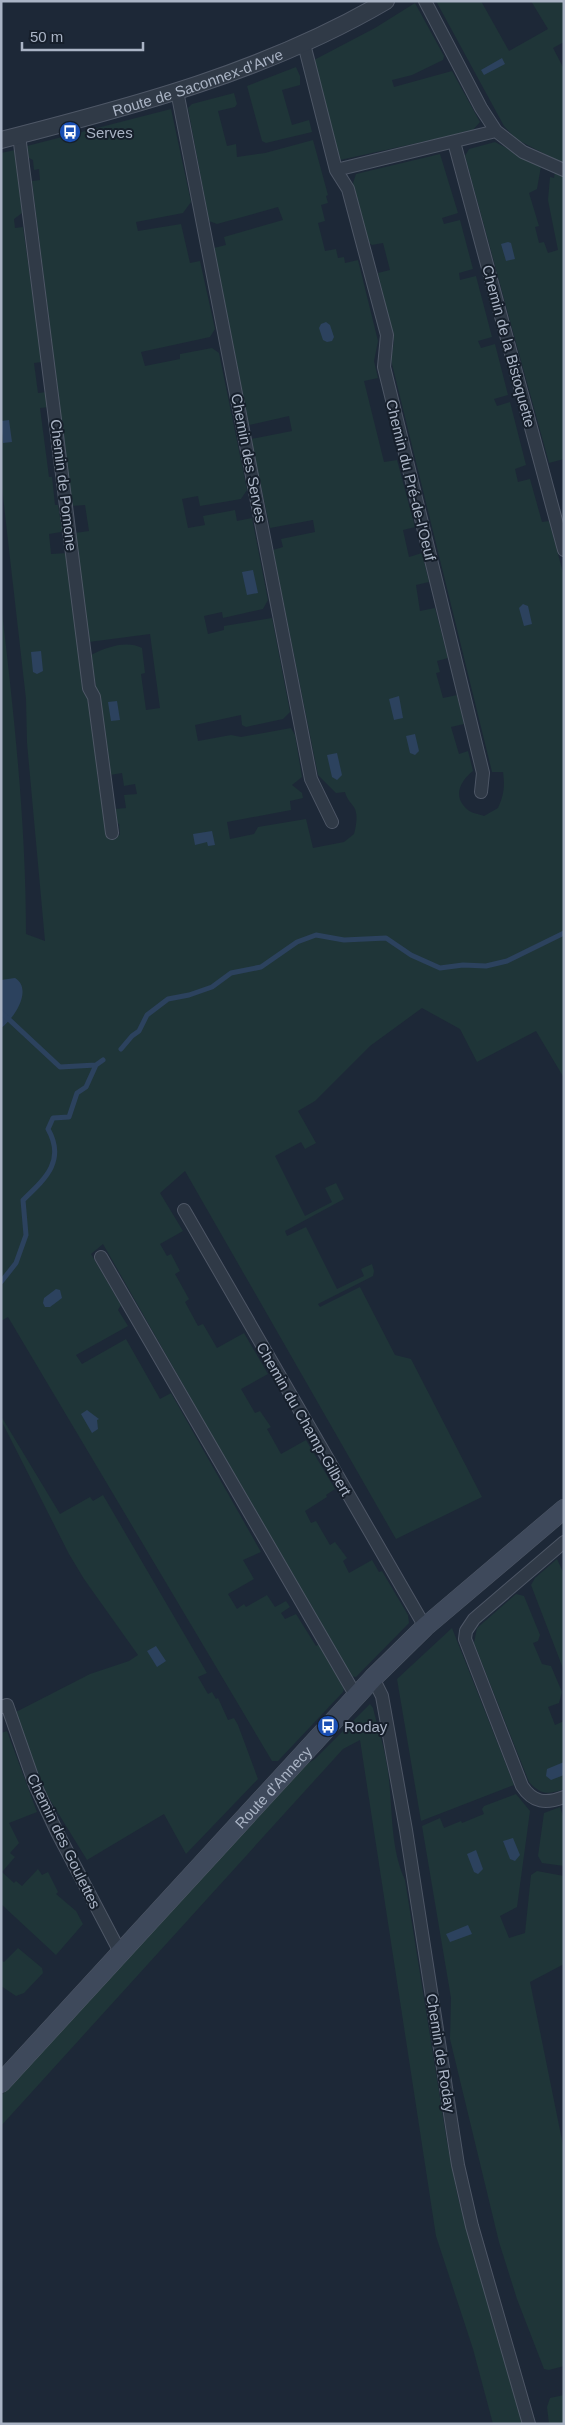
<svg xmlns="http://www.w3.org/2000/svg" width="565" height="2425" font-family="Arial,sans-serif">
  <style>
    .green { fill: #1f3538 }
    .water { fill: #2c425e }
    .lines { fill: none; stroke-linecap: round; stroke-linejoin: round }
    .stream { stroke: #2c425e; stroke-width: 5 }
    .minor-casing { stroke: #4e5766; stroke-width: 14 }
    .tertiary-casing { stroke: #4e5766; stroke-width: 18 }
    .secondary-casing { stroke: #4e5766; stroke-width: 20 }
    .minor { stroke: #303a47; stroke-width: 12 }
    .tertiary { stroke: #303a47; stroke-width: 16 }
    .secondary { stroke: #3e495b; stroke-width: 19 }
    .labels { text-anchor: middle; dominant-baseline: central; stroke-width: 4; stroke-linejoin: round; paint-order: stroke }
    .street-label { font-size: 15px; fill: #aab4c5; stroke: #161f2b }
    .poi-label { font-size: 15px; fill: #aab4c5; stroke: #161f2b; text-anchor: start }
  </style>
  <rect width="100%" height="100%" fill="#1d2837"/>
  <path class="green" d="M436 1H481L509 51 548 29 531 1H564V42L553 48 564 69V164L516 139 504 126Z
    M415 3 444 56 443 60 412 75 392 80 394 87 452 71 480 122 472 131 340 160 314 60 375 28Z
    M296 67 300 76V85L282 90 292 125 309 120 312 132 266 143 262 141 247 86Z
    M234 93 237 104 235 107 218 111 227 146 236 144 237 157 265 153 313 140 328 195 326 196 328 203 321 205 325 221 318 223 325 251 336 249 338 258 344 257 345 263 358 260 378 341 374 361 378 378 364 381 384 462 397 460 415 527 403 530 409 557 422 553 429 582 416 585 420 611 435 608 448 658 437 661 440 672 436 673 443 698 457 695 464 724 451 727 459 754 468 751 473 771C460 781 452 797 468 810 471 813 479 814 484 816L498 808C504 795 505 786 503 772H492L391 360 394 342 378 273 390 270 383 243 372 245 369 243 353 183 356 174 440 154 458 213 442 218 444 224 460 220 473 269 459 273 460 280 476 276 492 337 478 341 481 348 495 344 508 395 494 399 497 406 510 402 526 465 515 469 518 482 530 479 542 522 549 521 564 576V1078L536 1031 477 1062 460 1029 422 1008 370 1046 315 1101 298 1111 316 1143 305 1149 301 1142 275 1156 305 1216 332 1202 325 1188 336 1183 344 1199 285 1231 287 1236 306 1227 337 1289 364 1276 361 1269 372 1264 374 1271 373 1276 318 1304 320 1307 360 1287 395 1355 411 1359 482 1497 396 1539 185 1171 160 1193 183 1231 160 1244 167 1256 171 1254 180 1271 175 1274 189 1299 185 1302 198 1326 203 1324 217 1348 244 1333 268 1374 241 1389 255 1413 260 1411 271 1427 267 1429 281 1454 306 1440 335 1489 326 1495 327 1497 305 1511 311 1523 316 1521 330 1545 335 1542 347 1558 343 1561 349 1573 372 1560 379 1572 382 1571 408 1615 409 1623 356 1677 349 1676 103 1244 91 1254 121 1305 118 1310 128 1326 76 1355 82 1364 126 1339 160 1399 171 1393 261 1552 243 1560 254 1579 228 1594 237 1609 244 1604 246 1607 267 1595 275 1607 286 1601 290 1607 281 1613 285 1619 296 1614 316 1646 319 1644 344 1688 343 1692 278 1761H272L8 1317 1 1321V604C14 713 26 824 26 934L45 941 27 743 26 699 1 479V153L15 150 22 213 14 219 15 228 23 227 42 362 34 363 38 393 47 392 49 407 40 408 49 477H52L55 505H58L62 530 61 532 49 534 51 554 67 553 83 692 91 698 99 771 97 774 107 837 120 835 119 824 113 820 115 809 126 808 124 795 137 794 135 784 124 786 122 773 110 775 91 655C106 647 127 640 142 648L145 673 141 674 146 710 160 708 150 634 89 642 75 533 89 531 85 505 72 506 32 181 40 180 39 169 34 170 33 160 29 158 27 146 171 109 191 202 183 213 136 222 138 231 181 224 190 263 200 261 215 329 210 337 141 352 145 366 180 359V354L212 348 219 353 247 490 241 499 200 506 198 496 182 499 188 528 205 525 203 516 235 510 237 521 252 518 268 600 263 609 223 618 222 612 204 616 208 634 224 630V626L272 618 290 712 283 719 246 727 242 725 241 715 195 725 198 741 231 735 241 737 291 728 295 735 302 777 292 785 302 793 303 798 290 801 291 810 227 822 230 839 254 834 258 827 306 819 313 848 344 842 354 834C356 826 358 817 355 809 351 802 347 800 345 792L336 793 318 775 273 550 283 547 281 539 315 532 313 520 270 528 251 439 292 431 289 416 249 425 214 248 226 245 224 237 283 220 278 207 217 224 209 221 188 108 192 104Z
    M495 142 541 166 537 189 529 193 539 226 535 227 539 243 544 242 548 253 558 250 548 200 550 177 554 178 555 172 564 175V459L549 463 465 156 469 149Z
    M1 1416 60 1514 90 1497 93 1501 103 1495 207 1673 198 1677 208 1694 212 1692 216 1699 218 1698 228 1720 234 1718 238 1725 258 1779 186 1854 164 1814 87 1860 47 1795 14 1713 90 1674 129 1661 138 1655 84 1579 69 1554 1 1420Z
    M557 1559 564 1574V1671L531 1585 535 1578Z
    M516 1594 524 1596 540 1635 538 1641 533 1643 542 1664 551 1666 562 1692 559 1703 548 1707 555 1725 564 1721V1789C548 1795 541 1795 529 1782L474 1643 477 1628Z
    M452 1628 514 1785 421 1821 397 1679Z
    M370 1704 373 1708C377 1725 383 1742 386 1760 394 1799 388 1843 405 1880L447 2142 458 2198 523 2424H493L473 2349 436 2236 360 1740 343 1749 1 2126V2096L302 1767 315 1759Z
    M7 1731 37 1812 9 1823 19 1843 10 1853 15 1857 2 1872 14 1883 16 1881 22 1886 38 1869 42 1875 48 1872 58 1892 56 1894 76 1911 83 1924 56 1955 1 1904V1733Z
    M516 1794 530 1811 517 1907 500 1916 509 1938 525 1933 531 1875 537 1871 564 1876V1964L530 1982 564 2150V2366L549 2370 544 2369 517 2299 499 2242 450 2039 451 1998 422 1826 440 1818 444 1828 461 1821 462 1823 484 1814 482 1809 484 1806Z
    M560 1807 564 1819V1866L542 1863 538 1856 544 1813Z
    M18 1948 42 1968 43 1973 24 1993 16 1996 1 1986V1960L4 1962Z
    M564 2395V2424H549L547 2407 550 2398Z"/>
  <path class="water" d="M502 58 505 64 484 75 481 70Z
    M508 242 511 243 515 259 506 261 501 244Z
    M326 322 330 325 334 337 332 341 327 342 323 340 319 328 321 324Z
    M9 420 12 442 3 443 1 421Z
    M253 570 258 593 247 595 242 572Z
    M523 604 528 606 532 624 524 626 519 608Z
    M41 651 43 671 37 674 33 672 31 652Z
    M399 696 403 718 394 720 389 699Z
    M117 701 120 720 111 721 108 702Z
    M415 734 419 751 415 755 410 753 406 736Z
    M337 753 342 775 337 780 332 777 327 755Z
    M212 831 215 845 208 846 207 842 195 845 193 834Z
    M15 978C33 989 15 1018 1 1028V980Z
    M56 1289 60 1290 62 1298 50 1307H45L43 1303 44 1298Z
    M87 1410 99 1419 97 1420 98 1429 92 1433 81 1414Z
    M156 1646 166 1661 157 1667 147 1651Z
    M564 1762V1775L551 1780 546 1776 547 1769Z
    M513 1838 520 1855 515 1861 510 1859 503 1841Z
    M476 1850 483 1869 478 1874 474 1872 467 1854Z
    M468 1925 472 1934 450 1942 446 1934Z"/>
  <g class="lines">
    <path class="stream" d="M1 1012 60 1067 96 1065
      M121 1049 132 1036 139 1031 147 1015 168 999 189 995 212 987 231 973 261 967 297 942 316 935 344 940 386 938 411 955 440 968 463 965 486 966 507 961 564 933
      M1 1282 16 1263 26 1235 23 1200C45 1179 66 1161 48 1129L53 1118 69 1117 77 1093 86 1087 96 1065 103 1060"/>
    <g class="minor-casing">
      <path id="minor" d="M425 1 481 108 496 131 523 152 564 170
        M304 44 336 170 348 189 387 335 384 367 483 773 481 792
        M177 91 311 779 332 822
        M19 135 89 688 94 697 112 833
        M454 142 564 550
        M336 170 496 131
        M184 1210 425 1627
        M101 1257 356 1696
        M564 1542 474 1619 466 1631 465 1639 522 1786C533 1803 546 1804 564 1797
        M373 1678 382 1696 406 1830 458 2165 472 2226 529 2424
        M1 1707 7 1705 35 1785 57 1832 120 1952"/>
    </g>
    <g class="tertiary-casing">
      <g id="tertiary">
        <path id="s1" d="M1 140C134 106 267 71 386 1"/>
      </g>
    </g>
    <g class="secondary-casing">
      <g id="secondary">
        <path id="s2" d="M1 2083 373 1678 425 1627 564 1509"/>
      </g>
    </g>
    <use href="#minor" class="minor"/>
    <use href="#tertiary" class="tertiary"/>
    <use href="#secondary" class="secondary"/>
  </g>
  <defs>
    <g id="bus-disc" transform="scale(1.125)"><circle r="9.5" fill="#1a4fb4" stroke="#161f2b"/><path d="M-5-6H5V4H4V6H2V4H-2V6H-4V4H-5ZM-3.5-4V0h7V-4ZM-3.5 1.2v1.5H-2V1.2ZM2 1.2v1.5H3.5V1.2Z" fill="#fff"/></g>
  </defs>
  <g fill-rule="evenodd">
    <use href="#bus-disc" x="70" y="132"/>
    <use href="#bus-disc" x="328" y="1726"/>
  </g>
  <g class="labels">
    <g class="street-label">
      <text stroke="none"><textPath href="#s1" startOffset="205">Route de Saconnex-d'Arve</textPath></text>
      <text transform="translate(509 346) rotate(75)">Chemin de la Bistoquette</text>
      <text transform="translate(249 458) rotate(79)">Chemin des Serves</text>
      <text transform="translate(411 480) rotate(76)">Chemin du Pré-de-l'Oeuf</text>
      <text transform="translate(64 485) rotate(83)">Chemin de Pomone</text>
      <text transform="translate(304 1419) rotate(60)">Chemin du Champ-Gilbert</text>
      <text stroke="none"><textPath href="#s2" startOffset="402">Route d'Annecy</textPath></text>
      <text transform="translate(64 1841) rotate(64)">Chemin des Goulettes</text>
      <text transform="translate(441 2053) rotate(81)">Chemin de Roday</text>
    </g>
    <g class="poi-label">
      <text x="86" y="132">Serves</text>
      <text x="344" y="1726">Roday</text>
    </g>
  </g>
  <rect width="565" height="2425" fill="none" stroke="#aab4c5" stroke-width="5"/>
  <path d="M22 42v8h121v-8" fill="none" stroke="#aab4c5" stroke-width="2.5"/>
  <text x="30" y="42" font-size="15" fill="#aab4c5" stroke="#161f2b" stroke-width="4" paint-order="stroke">50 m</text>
</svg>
